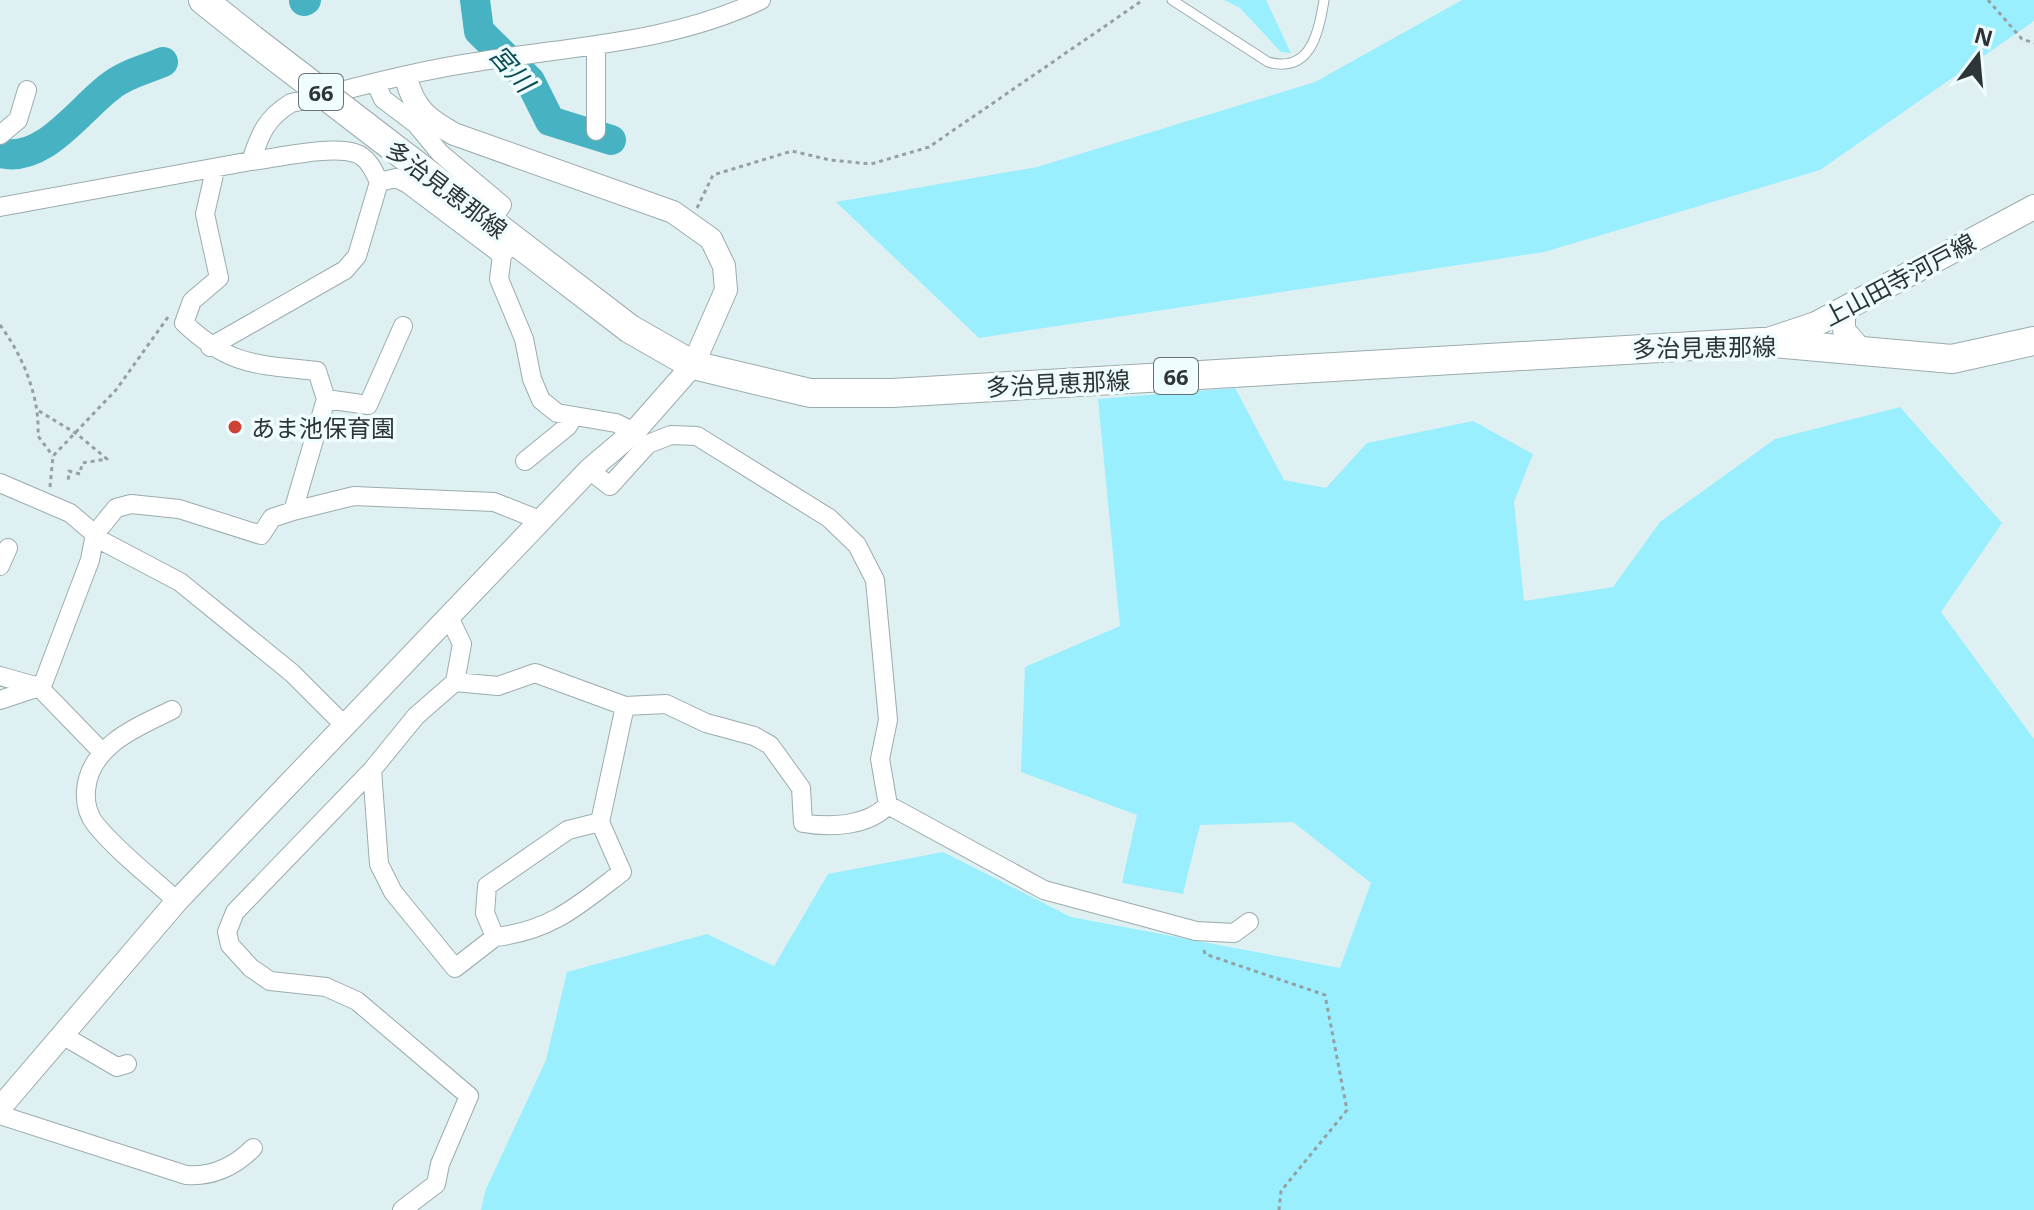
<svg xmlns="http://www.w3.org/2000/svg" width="2034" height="1210" font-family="'Noto Sans','Noto Sans JP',sans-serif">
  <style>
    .green { fill: #99effd }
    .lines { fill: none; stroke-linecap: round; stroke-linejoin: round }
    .river { stroke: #47b2c1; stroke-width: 30 }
    .service-casing { stroke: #9babae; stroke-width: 11 }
    .minor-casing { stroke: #9babae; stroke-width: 20 }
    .tertiary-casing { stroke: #9babae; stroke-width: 24 }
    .secondary-casing { stroke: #9babae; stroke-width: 26 }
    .primary-casing { stroke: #9babae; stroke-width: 30 }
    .path { stroke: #94a0a3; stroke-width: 3; stroke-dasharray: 4 4; stroke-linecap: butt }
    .service { stroke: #fff; stroke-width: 9 }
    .minor { stroke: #fff; stroke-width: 18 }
    .tertiary { stroke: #fff; stroke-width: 22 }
    .secondary { stroke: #fff; stroke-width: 24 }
    .primary { stroke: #fff; stroke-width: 28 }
    .primary-bridge-casing { stroke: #9babae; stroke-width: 30; stroke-linecap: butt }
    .primary-bridge { stroke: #fff; stroke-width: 28 }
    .poi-dot { fill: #d04236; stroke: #effdff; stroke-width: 3 }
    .labels { text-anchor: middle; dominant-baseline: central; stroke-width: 7; stroke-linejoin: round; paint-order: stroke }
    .shield { fill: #effdff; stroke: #687172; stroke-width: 2 }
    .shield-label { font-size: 22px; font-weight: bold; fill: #2e3536 }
    .street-label { font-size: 24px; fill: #2e3536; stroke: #effdff }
    .poi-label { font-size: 24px; fill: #2e3536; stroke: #effdff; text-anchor: start }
    .water-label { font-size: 26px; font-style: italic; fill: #0c4c55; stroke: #effdff }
  </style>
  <rect width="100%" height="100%" fill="#dff0f3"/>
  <path class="green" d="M1224 0H1266L1291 53 1281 52 1240 8Z
    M1462 0H2034V21L1820 170 1544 252 979 338 836 202 1037 167 1315 82Z
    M1235 388 1284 480 1326 488 1367 443 1473 421 1533 454 1514 502 1524 601 1613 587 1660 522 1775 439 1900 407 2002 523 1941 612 2034 739V1210H481L486 1189 546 1060 567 972 707 934 774 966 828 874 943 852 1071 917 1340 968 1371 883 1293 822 1200 825 1183 894 1122 883 1137 815 1021 772 1025 667 1120 626 1098 399Z"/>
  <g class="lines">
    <path class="river" d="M475 0 479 31 530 81 550 121 611 140
      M304 1 306 0
      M0 153C44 164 80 108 112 85 126 74 147 69 163 62"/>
    <g class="service-casing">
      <path id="service" d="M1172 0 1268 62C1310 74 1319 33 1324 0"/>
    </g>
    <g class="minor-casing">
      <path id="minor" d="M596 45V131
        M376 84 383 99 416 124 440 153 502 205 490 222
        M0 135 18 120 27 90
        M379 182 396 178 408 184 502 255
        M0 207 251 161C260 134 266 118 291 103 352 89 414 71 476 62 572 46 671 43 761 0
        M515 241 502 255 499 279 524 339 532 379 541 400 557 413 616 423 634 432
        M210 347 345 270 357 256 379 182C374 171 368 157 355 153 331 145 277 158 251 161
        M326 399 368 405 403 326
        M525 461 568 426 572 418
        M589 470 610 486 648 444 671 435 697 436 829 518 857 545 875 580 888 720 880 759 888 805
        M0 483 70 513 104 542 180 582 292 673 344 725
        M293 511 354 496 494 502 542 521
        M0 566 8 548
        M0 676 39 687 44 681 90 560 95 534 116 508 131 504 179 509 261 535 272 518 293 511 326 399 317 371C256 364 231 367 184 323L192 301 219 278 205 214 215 170
        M455 682 498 686 535 673 625 706 666 704 706 723 754 736 770 745 801 788 803 823C831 828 868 826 888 805
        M0 700 39 687 102 752
        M172 710C137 727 90 745 86 790 85 803 87 814 96 825 119 853 151 877 177 901
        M372 770 379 864 393 892 455 968 495 937 485 913 487 886 568 830 600 822 625 706
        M888 805 1044 890 1196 931 1234 933 1249 922
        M495 937C551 931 579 905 622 872L600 822
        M62 1035 117 1067 127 1064
        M0 1115 186 1175C213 1177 234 1167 253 1148
        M402 1210 436 1184 440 1164 469 1096 357 1001 326 987 270 981 251 968 230 945 227 932 235 912 372 770 416 716 455 682 462 644 450 619"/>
    </g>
    <g class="tertiary-casing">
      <path id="tertiary" d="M1850 306 1844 316V330L1864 353
        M0 1108 177 901 589 470 634 432 693 365 726 290 724 266 711 239 673 212 454 134C427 119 414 109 406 78"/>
    </g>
    <g class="secondary-casing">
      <path id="secondary" d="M1765 341 1816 324 2034 207"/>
    </g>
    <g class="primary-casing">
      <path id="primary" d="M203 0 252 39
        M390 145 630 329 693 365 810 393H892L1761 342 1952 359 2034 341"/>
    </g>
    <path class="path" d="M1988 0 2022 39 2034 43
      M697 208 713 175 792 151 830 160 871 164 929 147 1143 0
      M0 325C23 356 40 397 38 436L53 456
      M39 411 77 434 107 459 82 463 80 474 69 471 68 483
      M50 487 53 456 116 390 168 317
      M1204 950 1205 954 1325 995 1347 1110 1281 1191 1279 1210"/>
    <use href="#service" class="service"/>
    <use href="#minor" class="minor"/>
    <use href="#tertiary" class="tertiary"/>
    <use href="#secondary" class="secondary"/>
    <use href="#primary" class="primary"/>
    <g class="primary-bridge-casing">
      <path id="primary-bridge" d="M252 39 390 145"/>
    </g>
    <use href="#primary-bridge" class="primary-bridge"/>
  </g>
  <circle class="poi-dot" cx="235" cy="427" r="8"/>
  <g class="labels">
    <g class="shield">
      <rect x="299" y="74" width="44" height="36" rx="6"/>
      <rect x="1154" y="358" width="44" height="36" rx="6"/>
    </g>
    <g class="shield-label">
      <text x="321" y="92">66</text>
      <text x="1176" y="376">66</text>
    </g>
    <g class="street-label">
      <text transform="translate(447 189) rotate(37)">多治見恵那線</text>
      <text transform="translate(1899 279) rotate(-28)">上山田寺河戸線</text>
      <text transform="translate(1704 347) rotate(-1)">多治見恵那線</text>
      <text transform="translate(1058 383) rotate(-3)">多治見恵那線</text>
    </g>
    <g class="poi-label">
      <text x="251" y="427">あま池保育園</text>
    </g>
    <g class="water-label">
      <text transform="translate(512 68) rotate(49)">宮川</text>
    </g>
  </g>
  <g transform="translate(1978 56) rotate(16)" stroke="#effdff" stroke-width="6" paint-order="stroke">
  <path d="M0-6L14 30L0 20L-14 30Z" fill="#2e3536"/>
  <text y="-12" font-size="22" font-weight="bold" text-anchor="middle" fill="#2e3536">N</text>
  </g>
</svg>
